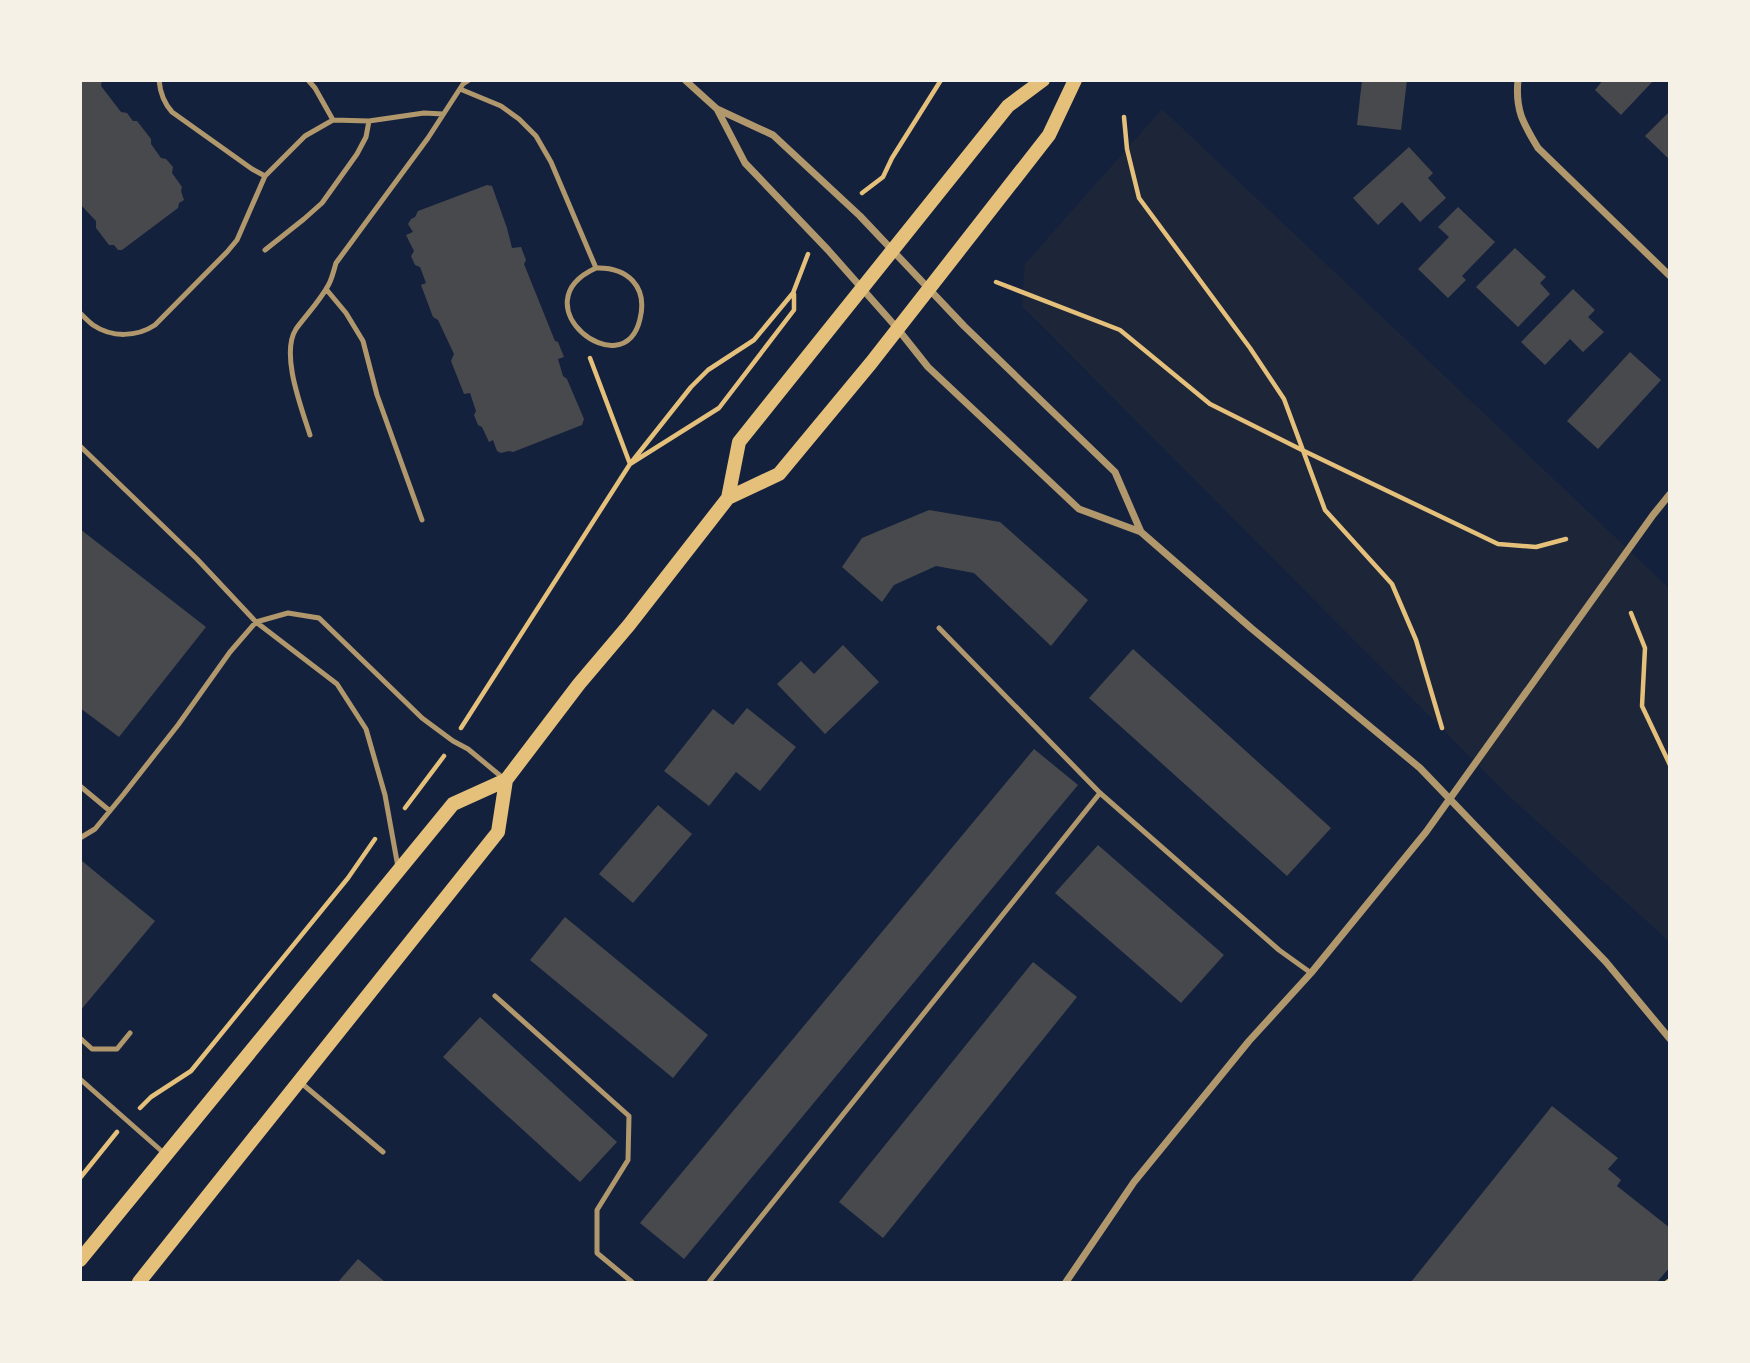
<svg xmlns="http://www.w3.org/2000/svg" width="1750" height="1363" font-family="Helvetica,sans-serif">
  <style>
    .green { fill: #1d2539 }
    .building { fill: #48494c }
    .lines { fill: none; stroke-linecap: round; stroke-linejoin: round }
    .path { stroke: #e5c07b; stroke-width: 4.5 }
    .service { stroke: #b1986c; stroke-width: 5 }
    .minor { stroke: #b1986c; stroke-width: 7 }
    .secondary { stroke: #e5c07b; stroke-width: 14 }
  </style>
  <rect width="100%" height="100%" fill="#14213d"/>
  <path class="green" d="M1162 109 1669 588V943L1661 934 1509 796 1022 306 1025 264Z"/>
  <path class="building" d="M80 80H102L101 86 121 112 127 113 133 121H137L151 139V144L161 158 166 159 173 167 172 173 182 187 181 191 184 200 179 203 178 208 122 250H118L114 245H109L96 228V221L80 204Z
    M1362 80H1407L1401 130 1357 125Z
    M1603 80H1654L1621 115 1595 90Z
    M1670 111V160L1645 136Z
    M1409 147 1433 173 1428 178 1446 198 1420 222 1402 202 1378 225 1353 198Z
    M487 185 492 186 507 228 512 248 521 247 526 260 524 264 555 341 558 342 564 357 558 359 563 376 567 379 584 419 582 425 513 452 509 451 501 453 497 451 493 440 489 442 482 427 478 425 474 415 476 411 470 393 464 394 451 361 454 354 438 320 433 317 421 285 426 283 420 267 415 265 411 256 414 251 406 235 413 232 408 224 411 219 415 217 418 211Z
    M1458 207 1495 242 1462 276 1466 280 1448 298 1418 269 1449 237 1438 227Z
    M1515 248 1546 277 1540 283 1550 294 1518 327 1476 287Z
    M1573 289 1595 310 1588 317 1604 332 1583 352 1570 339 1545 365 1521 342Z
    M1630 352 1661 380 1598 449 1567 421Z
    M929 510 1000 522 1088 600 1051 646 974 573 936 566 894 585 882 602 842 567 862 538Z
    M80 529 206 627 119 737 80 708Z
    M843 645 879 682 825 734 777 684 801 661 814 674Z
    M1133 649 1331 828 1287 876 1089 698Z
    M747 708 796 747 760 791 736 772 709 806 664 771 713 709 733 725Z
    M1034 749 1078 785 684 1259 640 1223Z
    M658 805 692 834 633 903 599 874Z
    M1098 845 1224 955 1181 1003 1055 893Z
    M82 861 155 921 80 1011V863Z
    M565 917 708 1035 673 1078 530 960Z
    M1033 962 1077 997 883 1238 839 1202Z
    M480 1017 617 1142 580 1182 443 1057Z
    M1552 1106 1618 1158 1608 1169 1621 1180 1617 1186 1670 1228V1267L1657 1282H1411Z
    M358 1259 385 1282H338Z"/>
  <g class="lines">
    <path class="path" d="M1124 117 1127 149 1139 198 1250 348 1284 399 1325 510 1392 584 1416 640 1442 728
      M862 193 883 177 892 158 941 80
      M996 282 1120 330 1210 404 1302 450 1498 544 1536 547 1566 539
      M590 358 630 464 719 408 794 310V294
      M1631 613 1645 648 1642 706 1670 765
      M461 728 630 464 691 387 708 370 754 340 793 293 808 254
      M405 808 444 756
      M140 1108 151 1097 191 1071 348 878 375 839
      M80 1178 117 1132
      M1667 1282 1670 1280"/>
    <path class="service" d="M159 80C160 92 164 103 172 112L252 169 265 176
      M308 80 315 88 333 120
      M460 89 501 106 519 119 536 136 551 162 596 268
      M265 250 304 219 322 203 357 154 366 137 369 121
      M596 268C627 267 648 286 640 319 624 388 517 304 596 268Z
      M326 289 346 313 363 341 377 395 422 520
      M80 313C84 317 89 322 93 325 112 338 137 337 155 325L227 252 237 240 265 176 305 136 333 120 369 121 424 113 443 114
      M310 435C302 409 280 354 296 329 307 314 320 301 329 284 332 278 334 270 336 263L428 138 463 84 469 80
      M80 446 197 559 256 622 337 684 366 729 385 795 398 867
      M939 628 1100 793 1279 950 1311 973
      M80 786 110 811
      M80 838 95 829 123 795 178 725 230 652 256 622 288 613 319 618 422 718 453 741 468 749 503 778
      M495 996 629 1116 628 1160 597 1210V1253L632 1282
      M80 1038 92 1049H117L130 1033
      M80 1079 165 1154
      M300 1082 383 1152
      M709 1282 1100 793"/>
    <path class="minor" d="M685 80 717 109 773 135 860 216 964 326 1115 472 1141 532
      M1518 80C1515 110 1523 123 1538 148L1670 276
      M717 109 745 163 828 250 897 328 928 367 1079 509 1141 532 1251 628 1420 768 1606 962 1670 1039
      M1066 1282 1134 1182 1249 1041 1311 973 1426 832 1653 515 1670 494"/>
    <path class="secondary" d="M728 498 739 442 1008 106 1043 80
      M80 1260 453 804 506 780 579 684 629 625 728 498 779 474 871 363 1049 135 1075 80
      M139 1282 498 832 506 780"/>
  </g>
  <rect width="1750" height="1363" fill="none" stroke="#f6f1e7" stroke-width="164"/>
</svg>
